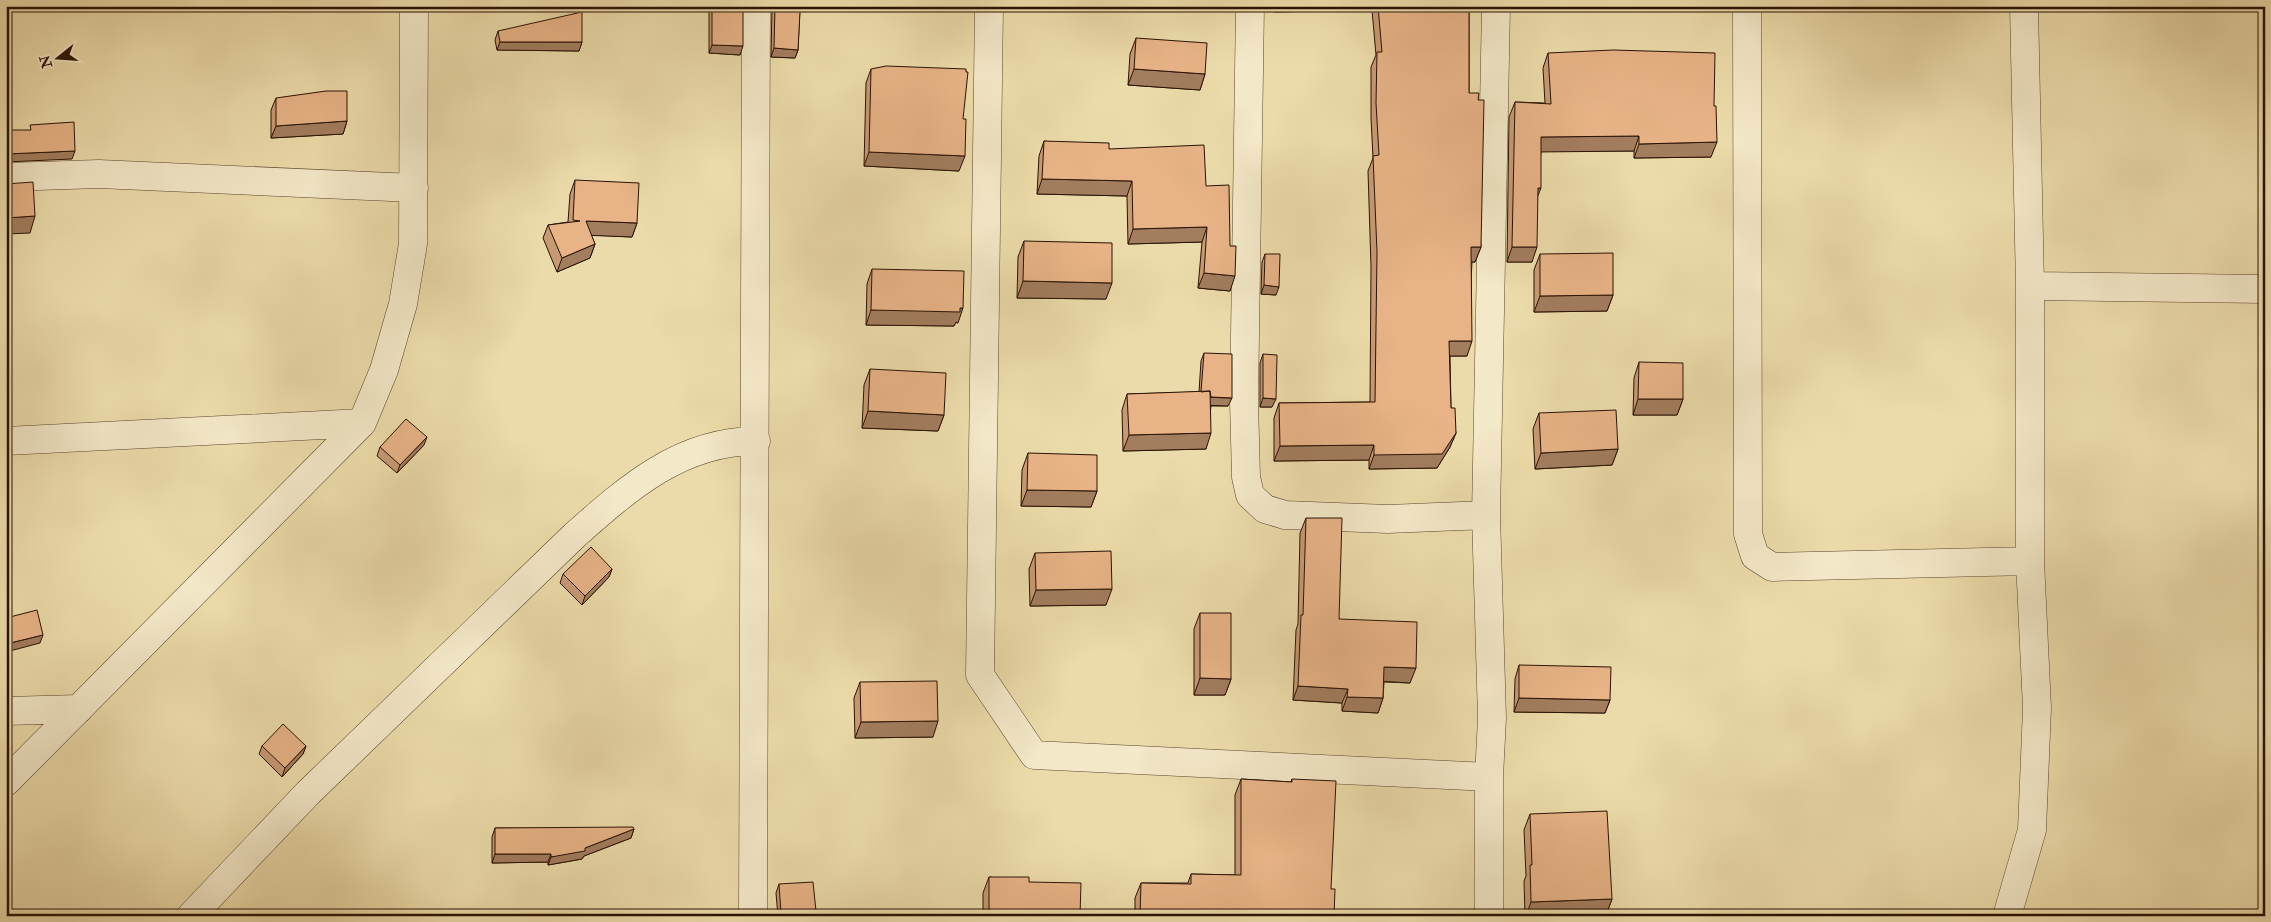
<svg xmlns="http://www.w3.org/2000/svg" width="2271" height="922" font-family="'IM FELL Double Pica',serif">
  <style>
    .lines { fill: none; stroke-linecap: round; stroke-linejoin: round }
    .minor-casing { stroke: #5a442e; stroke-width: 29 }
    .minor { stroke: #f3e8c8; stroke-width: 28 }
    .wall { fill: #c79a74; stroke: #2a1204 }
    .shaded-wall { fill: #a27d5e; stroke: #2a1204 }
    .building { fill: #e7b387; stroke: #2a1204 }
  </style>
  <rect width="100%" height="100%" fill="#ecdbaa"/>
  <filter id="stains"><feTurbulence type="fractalNoise" baseFrequency=".004" numOctaves="4"/><feColorMatrix values="0 0 0 0 .2 0 0 0 0 .09 0 0 0 0 .02 0 0 0 .5 -.17"/></filter>
  <radialGradient id="worn" r=".72"><stop offset=".6" stop-color="#630" stop-opacity="0"/><stop offset="1" stop-color="#630" stop-opacity=".3"/></radialGradient>
  <g class="lines">
    <g class="minor-casing">
      <path id="minor" d="M989 6 980 675 1034 755 1489 777
        M1250 6 1244 401 1246 477 1250 495 1265 509 1285 515 1388 519 1486 515
        M1747 6 1748 534 1755 556 1772 567 2030 561
        M6 177 99 174 414 188
        M2030 286 2265 289
        M6 441 362 423
        M6 711 79 709
        M6 782 362 423 384 370 403 304 413 244 414 6
        M191 916 308 793 575 535C628 488 681 441 756 441
        M753 916 756 6
        M1489 916V777L1492 718 1486 515 1496 6
        M2007 916 2032 830 2037 708 2030 561V286L2024 6"/>
    </g>
    <use href="#minor" class="minor"/>
  </g>
  <path class="wall" d="M709 6H743L740 55 709 53Z
    M772 6H800L798 50 795 58 771 57Z
    M1273 6H1469V93L1481 247 1475 262H1472L1467 356H1450L1451 408 1456 433 1450 447 1437 468 1369 469V460L1274 461V418L1279 403 1370 402 1371 267 1368 171 1373 158 1371 118V67L1376 55 1372 10 1274 12Z
    M498 31 582 42 579 51 497 50 495 40Z
    M1136 38 1205 74 1200 90 1128 85 1130 54Z
    M1548 53 1711 157 1634 158V151H1541L1532 262H1507L1509 117 1515 102 1545 103 1543 68Z
    M871 69 959 171 864 166 866 83Z
    M276 98 347 121 343 134 271 138V110Z
    M1044 141 1109 149 1206 186 1230 291 1198 288 1202 242 1128 244 1127 196 1037 194 1039 156Z
    M575 180 637 223 632 237 591 235 595 244 590 258 557 272 543 238 548 225 568 222 570 194Z
    M1024 241 1106 299 1017 298 1018 257Z
    M1265 254 1276 295 1261 294 1262 262Z
    M1540 254 1613 295 1607 311 1534 312V270Z
    M872 269 958 323 956 322 954 326 866 325 867 284Z
    M1204 353 1228 406H1211L1206 449 1123 451 1122 410 1127 394 1199 392 1201 361Z
    M1263 354 1272 407H1260V363Z
    M1639 362 1683 399 1677 415H1633L1634 378Z
    M870 369 944 415 938 431 862 428 864 385Z
    M1539 413 1618 449 1612 465 1535 469 1533 429Z
    M424 445 397 473 377 456 380 447Z
    M1028 453 1097 491 1091 507 1021 506 1022 470Z
    M1306 518 1339 619 1410 683 1384 682 1383 698 1378 713 1342 711V703L1293 700 1296 630 1298 624 1300 533Z
    M1035 553 1106 605 1030 606 1029 569Z
    M612 569 609 577 582 605 560 583 563 574Z
    M1200 613 1231 679 1225 695H1194V629Z
    M1519 665 1610 700 1605 713 1514 712 1515 679Z
    M860 682 933 737 855 738 854 698Z
    M262 746H306L303 754 282 777 259 754Z
    M1241 779 1291 782 1292 779 1331 889 1334 916H1135V898L1141 883H1188L1191 874 1235 875V795Z
    M1530 814 1612 899 1606 915 1525 916 1524 881 1526 876 1524 830Z
    M495 828 634 829 631 838 584 856 582 859 548 865V862L492 863V837Z
    M989 877 1029 882 1080 916H983V893Z
    M779 884 816 911 814 916H778L776 893Z"/>
  <path class="shaded-wall" d="M1276 6H1373L1372 10 1274 12Z
    M500 42H582L579 51 497 50Z
    M712 45 743 46 740 55 709 53Z
    M774 48 798 50 795 58 771 57Z
    M1134 69 1205 74 1200 90 1128 85Z
    M347 121 343 134 271 138 276 126Z
    M1639 136 1634 151 1536 152 1541 137Z
    M1717 142 1711 157 1634 158 1639 144Z
    M75 151 72 159 6 162V154Z
    M869 152 965 156 959 171 864 166Z
    M1042 179 1132 181 1127 196 1037 194Z
    M1538 188H1541L1535 203Z
    M35 216 30 233 6 234V218Z
    M586 221 637 223 632 237 581 235Z
    M1207 227 1202 242 1128 244 1133 229Z
    M595 244 590 258 557 272 562 258Z
    M1471 247H1481L1475 262H1466Z
    M1512 247H1537L1532 262H1507Z
    M1204 273 1235 276 1230 291 1198 288Z
    M1023 281 1112 283 1106 299 1017 298Z
    M1264 285 1279 287 1276 295 1261 294Z
    M1613 295 1607 311 1534 312 1540 296Z
    M963 308 958 323 956 322 954 326 866 325 871 310Z
    M1449 341H1472L1467 356H1444Z
    M1201 397 1232 398 1228 406 1198 405Z
    M1263 398 1276 399 1272 407H1260Z
    M1638 399H1683L1677 415H1633Z
    M868 411 944 415 938 431 862 428Z
    M1211 433 1206 449 1123 451 1129 435Z
    M1456 433 1450 447 1437 468 1369 469 1374 455Z
    M427 437 424 445 397 473 400 465Z
    M1374 445 1369 460 1274 461 1280 446Z
    M1618 449 1612 465 1535 469 1541 453Z
    M1027 490 1097 491 1091 507 1021 506Z
    M612 569 609 577 582 605 585 596Z
    M1112 589 1106 605 1030 606 1036 590Z
    M43 635 40 643 6 652V644Z
    M1384 667 1416 668 1410 683 1379 681Z
    M1200 678 1231 679 1225 695H1194Z
    M1298 686 1348 689 1342 703 1293 700Z
    M1347 697 1383 698 1378 713 1342 711Z
    M1519 698 1610 700 1605 713 1514 712Z
    M938 721 933 737 855 738 861 722Z
    M306 746 303 754 282 777 285 768Z
    M634 829 631 838 584 856 582 859 548 865 551 857 585 848Z
    M495 854H551L548 862 492 863Z
    M1612 899 1606 915 1526 916 1531 902Z
    M816 911 814 916H781V914Z"/>
  <path class="building" d="M712 6H743V46L712 45Z
    M775 6H800V12L798 50 774 48Z
    M1378 6H1469V93H1479L1478 100H1484L1481 247H1471L1472 341H1449L1451 408H1455L1456 433 1442 454 1374 455V445L1280 446 1279 403 1375 402 1377 252 1373 156 1379 155 1376 103 1377 52H1382Z
    M582 12V42H500L498 31Z
    M1136 38 1207 43 1205 74 1134 69Z
    M1613 50 1715 53 1714 106H1716L1717 142 1639 144V136L1541 137V188H1538L1537 247H1512L1515 102 1551 104 1548 53Z
    M886 66 966 69V72H968L963 119H966L965 156 869 152 871 69Z
    M326 91H347V121L276 126V98Z
    M74 122 75 151 6 154V130H31L30 125Z
    M1044 141 1109 143V149L1204 145 1206 186 1229 185 1230 246H1236L1235 276 1204 273 1207 227 1133 229 1132 181 1042 179Z
    M575 180 639 183 637 223 586 221 595 244 562 258 548 225 580 221 573 220Z
    M33 182 35 216 6 218V184Z
    M1024 241 1112 243V283L1023 281Z
    M1613 253V295L1540 296V254Z
    M1265 254H1280L1279 287 1264 285Z
    M872 269 964 271 963 308H960V312L871 310Z
    M1204 353 1232 354V398L1211 397 1210 391 1201 392Z
    M1263 354 1277 355 1276 399 1263 398Z
    M1639 362 1683 363V399H1638Z
    M870 369 946 373 944 415 868 411Z
    M1210 391 1211 433 1129 435 1127 394Z
    M1616 410 1618 449 1541 453 1539 413Z
    M406 419 427 437 400 465 380 447Z
    M1028 453 1097 455V491L1027 490Z
    M1306 518H1342L1339 619 1417 622 1416 668 1384 667 1383 698 1347 697 1348 689 1298 686 1301 615H1303Z
    M591 547 612 569 585 596 563 574Z
    M1111 551 1112 589 1036 590 1035 553Z
    M37 610 43 635 6 644V618Z
    M1200 613H1231V679L1200 678Z
    M1519 665 1611 667 1610 700 1519 698Z
    M937 681 938 721 861 722 860 682Z
    M283 724 306 746 285 768 262 746Z
    M1241 779 1292 782V779L1336 781 1331 889H1335L1334 916H1140L1141 883 1191 884V874L1241 875Z
    M1607 811 1612 899 1531 902 1530 865H1532L1530 814Z
    M633 827 634 829 585 848V851L551 857V854H495V828Z
    M989 877H1029V882L1081 883 1080 916H989Z
    M813 882 816 911 781 914 779 884Z"/>
  <rect width="2271" height="922" fill="none" stroke="#ecdbaa" stroke-width="25"/>
  <rect x="8" y="8" width="2256" height="907" fill="none" stroke="#2a1204" stroke-width="2.5"/>
  <rect x="12" y="12" width="2246" height="897" fill="none" stroke="#2a1204"/>
  <g transform="translate(58 58) rotate(253)" stroke="#f3e8c8" stroke-width="4" paint-order="stroke">
  <path d="M0-4L9 19L0 12L-9 19Z" fill="#2a1204"/>
  <text y="-8" font-size="14" font-weight="bold" text-anchor="middle" fill="#2a1204">N</text>
  </g>
  <rect width="100%" height="100%" filter="url(#stains)"/>
  <rect width="100%" height="100%" fill="url(#worn)"/>
</svg>
